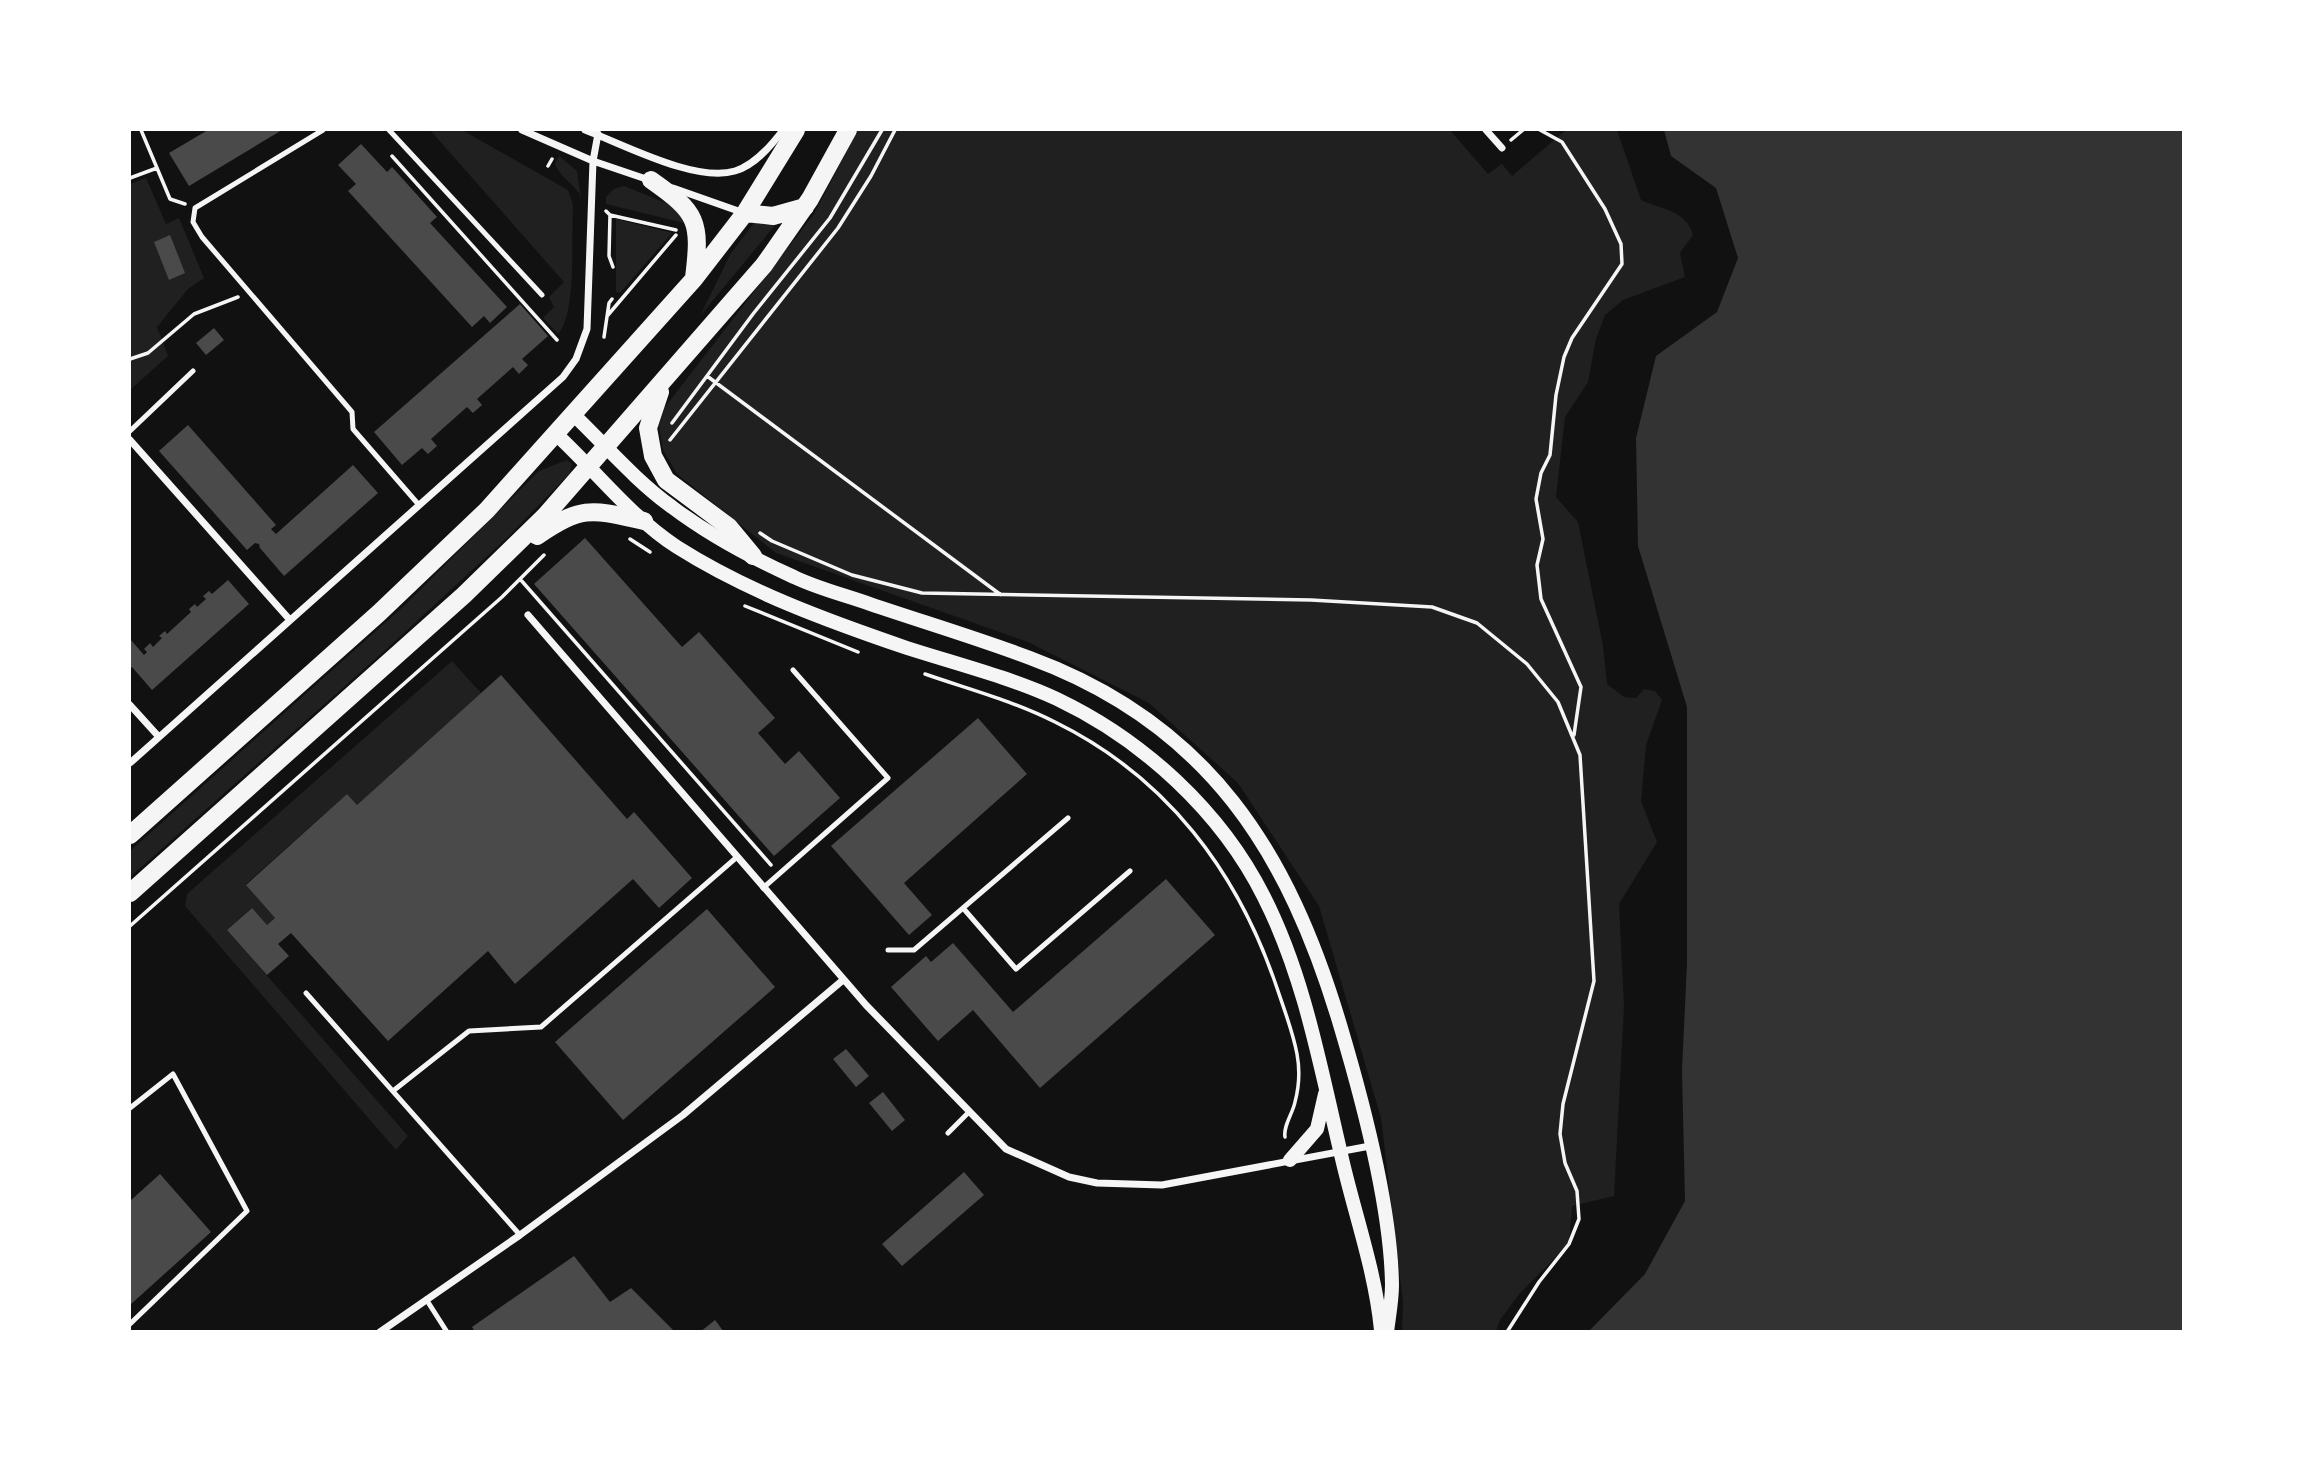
<svg xmlns="http://www.w3.org/2000/svg" width="2313" height="1461" font-family="'Varela Round',sans-serif">
  <style>
    .green { fill: #202020 }
    .water { fill: #333 }
    .building { fill: #4a4a4a }
    .lines { fill: none; stroke-linecap: round; stroke-linejoin: round }
    .path { stroke: #f5f5f5; stroke-width: 3.5 }
    .service { stroke: #f5f5f5; stroke-width: 5 }
    .minor { stroke: #f5f5f5; stroke-width: 7 }
    .secondary { stroke: #f5f5f5; stroke-width: 14 }
    .primary { stroke: #f5f5f5; stroke-width: 18 }
  </style>
  <rect width="100%" height="100%" fill="#111"/>
  <path class="green" d="M430 130H462L568 190 573 205C571 234 577 314 558 334L543 318 554 307 549 297 564 282Z
    M858 130H1450L1488 174 1502 164 1512 176 1566 130H1617L1641 200C1663 210 1686 210 1693 235L1680 253 1685 277 1623 300 1605 315 1596 339 1588 382 1565 417 1556 497 1578 522 1603 646 1607 684 1624 697 1636 698 1644 689 1655 691 1662 700 1646 745 1641 801 1657 842 1619 904 1624 1006 1614 1196 1572 1206 1569 1244 1520 1293 1500 1320 1496 1331H1402L1403 1302 1381 1118 1319 906 1238 783 1149 703 1028 642 776 553 677 474 663 450 659 426 665 407 814 214Z
    M559 156 577 171 581 197C575 184 558 176 555 163Z
    M146 178 166 224 179 218 204 278 188 289 157 327 168 356 130 390V184Z
    M624 186 671 205 688 224 606 204V197L614 189Z
    M616 219 672 233 620 293 616 292Z
    M754 223 776 224 700 316 731 253Z
    M567 460 572 464 570 473 507 538 391 645 130 877V851L404 606 539 471Z
    M452 661 481 693 357 805 347 794 246 884 275 918 267 925 251 908 227 930 408 1136 396 1150 185 906 187 894Z"/>
  <path class="water" d="M1664 130H2183V1331H1589L1645 1274 1685 1201 1682 1070 1687 963V707L1638 546 1636 438 1656 356 1717 312 1738 258 1716 188 1671 156Z"/>
  <path class="building" d="M208 130H282L189 186 169 153Z
    M361 144 387 172 392 167 437 217 430 223 507 307 490 323 484 316 472 327 348 191 356 184 338 165Z
    M170 235 185 273 169 280 154 242Z
    M520 304 548 336 522 359 528 365 519 374 513 367 477 399 482 405 473 413 467 407 431 439 437 446 428 454 422 448 402 465 374 432Z
    M214 328 224 340 206 355 196 343Z
    M188 425 276 525 271 529 276 534 353 465 378 493 284 576 260 548 259 544 255 543 247 550 159 451Z
    M585 538 682 647 699 632 775 718 758 733 785 764 799 751 840 798 774 856 534 584Z
    M228 580 249 604 152 690 132 667 130 669V639L144 655 147 652 144 649 150 643 153 647 162 638 159 636 165 631 167 634 191 612 189 609 195 604 197 607 206 599 203 596 209 591 212 594Z
    M501 675 627 819 634 812 692 878 659 908 633 879 515 984 488 951 388 1041 291 933 278 944 289 956 267 975 227 930 252 908 267 925 275 918 246 885 347 794 357 805Z
    M978 718 1027 774 904 883 932 915 909 935 831 846Z
    M1166 879 1215 935 1040 1088 973 1010 938 1041 891 987 926 956 931 962 953 943 1013 1012Z
    M707 909 775 987 623 1120 555 1042Z
    M846 1049 869 1076 856 1087 833 1059Z
    M883 1092 905 1120 892 1131 869 1103Z
    M964 1172 984 1195 902 1266 882 1244Z
    M160 1174 211 1232 130 1305V1201Z
    M574 1256 610 1302 631 1288 675 1332H475L472 1327Z
    M715 1320 724 1332H700Z"/>
  <g class="lines">
    <path class="path" d="M141 130 157 168
      M1540 130 1562 142 1605 209 1621 244 1622 264 1572 338 1564 357 1556 395 1550 455 1541 473 1536 499 1543 539 1537 565 1541 599 1581 687 1574 735
      M1511 140 1523 130
      M392 156 557 340
      M548 166 552 159
      M130 178 157 168 170 199 185 204
      M606 211 610 215 676 230
      M610 215 609 256 613 267
      M608 315 676 235
      M604 337 609 303 612 299
      M130 359 148 353 194 314 238 297
      M707 376 1001 595
      M672 423 753 314 830 218 882 130
      M670 440 838 228 871 176 895 130
      M760 533 772 541 852 575 922 593 1311 600 1432 607 1477 623 1527 664 1558 702 1580 755 1594 981 1563 1104 1560 1134 1565 1163 1577 1191 1579 1219 1569 1244 1539 1282 1507 1332
      M630 539 650 552
      M520 579 771 865
      M745 606 858 652
      M925 674C968 689 1014 701 1055 722 1167 777 1238 872 1277 988 1284 1009 1293 1032 1297 1054 1300 1070 1299 1087 1295 1102 1293 1113 1283 1126 1285 1137
      M130 926 502 597 544 555"/>
    <path class="service" d="M323 130 195 208 193 222 202 237 352 412 353 429 419 505
      M389 130 542 295
      M130 431 193 371
      M763 888 888 778 793 670
      M963 908 1016 969 1130 871
      M888 950H914L1068 818
      M306 993 520 1235
      M393 1091 469 1031 541 1027 737 857
      M130 1108 173 1074 247 1211 130 1324
      M948 1133 968 1113
      M426 1299 447 1332"/>
    <path class="minor" d="M522 130 593 161 652 181
      M585 130C623 144 695 183 735 171 755 165 771 146 783 130
      M1486 130 1502 148
      M673 188 744 213
      M130 440 290 620
      M528 615 866 1005 1006 1149 1069 1177 1097 1183 1162 1185 1370 1146
      M130 705 159 737
      M130 763 563 377 576 359 587 329 593 161 598 134
      M380 1332 520 1235 683 1115 843 980"/>
    <path class="secondary" d="M574 415C606 446 636 481 672 507 709 535 752 558 794 577 819 589 845 595 870 604 923 622 977 638 1030 658 1209 724 1289 852 1341 1028 1363 1102 1391 1207 1392 1285 1392 1300 1389 1316 1387 1332
      M556 434C596 471 631 517 677 547 748 592 828 621 907 648 957 664 1009 677 1057 699 1143 740 1221 811 1264 897 1304 976 1320 1065 1340 1150 1353 1210 1375 1268 1381 1330
      M1290 1160 1317 1129 1325 1094"/>
    <path class="primary" d="M651 180C698 213 701 221 694 278
      M745 213 773 216 805 207
      M660 392 648 428 653 456 666 480 729 527 753 556
      M537 536C583 505 591 509 644 521
      M130 835 379 613 487 510 694 279 745 213 796 130
      M130 893 464 595 545 516 764 265 810 199 848 130"/>
  </g>
  <rect width="2313" height="1461" fill="none" stroke="#ffffff" stroke-width="262"/>
</svg>
